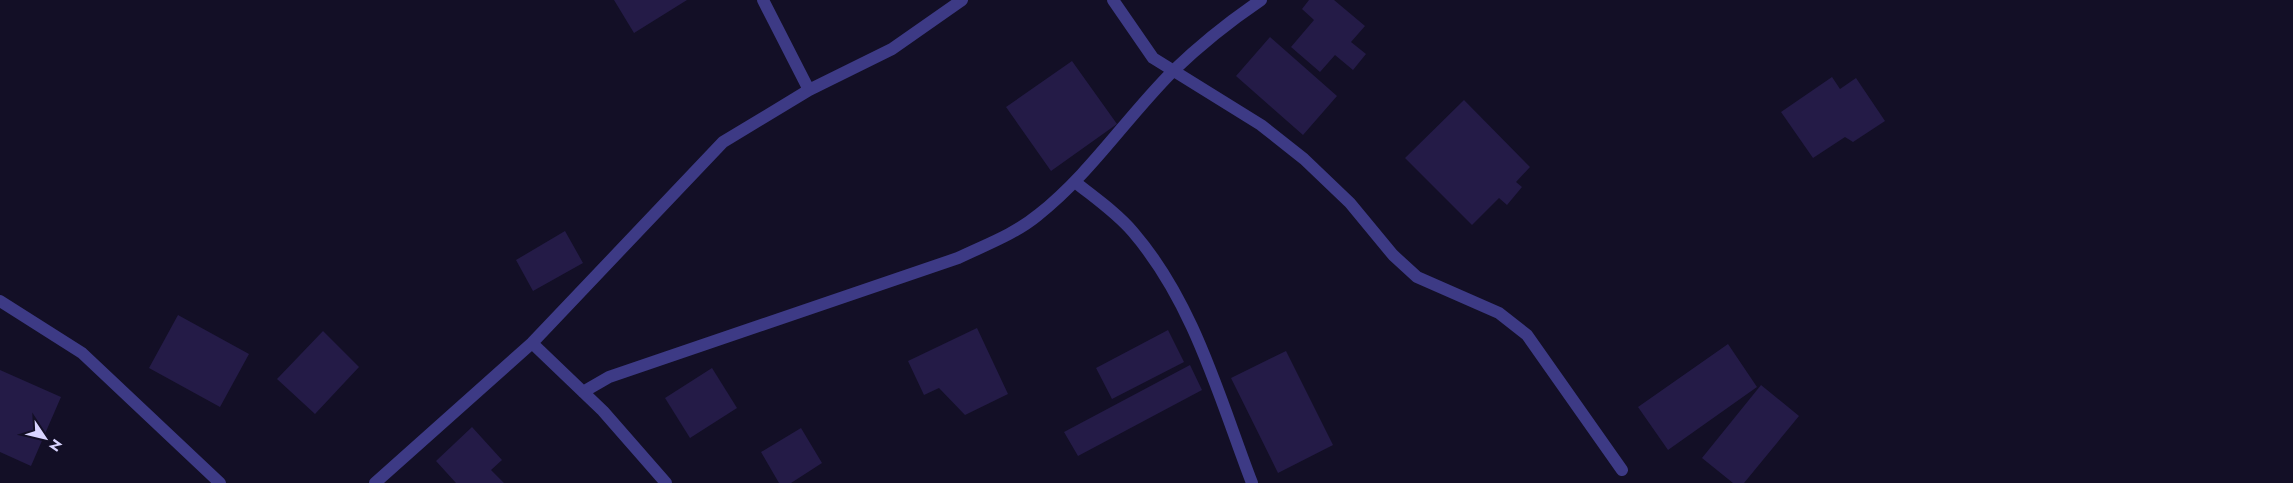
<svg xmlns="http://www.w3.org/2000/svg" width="2293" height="483" font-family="Jost,sans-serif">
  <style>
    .building { fill: #241b47 }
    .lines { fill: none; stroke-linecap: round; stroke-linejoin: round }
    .minor { stroke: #3d3a85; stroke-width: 12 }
  </style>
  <rect width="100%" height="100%" fill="#130f26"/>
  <path class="building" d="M614 0H687L634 33Z
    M1309 0H1334L1365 26 1351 42 1366 54 1353 70 1335 55 1320 72 1291 47 1314 20 1302 9Z
    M1270 37 1337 96 1303 135 1236 76Z
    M1072 61 1117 124 1051 171 1006 107Z
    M1832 77 1840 89 1856 78 1885 121 1853 142 1845 137 1813 158 1781 112Z
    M1464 100 1530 167 1516 182 1522 187 1507 205 1499 198 1472 225 1405 158Z
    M565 231 583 263 533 291 516 260Z
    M178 315 249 354 220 407 149 368Z
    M977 328 1008 394 965 415 939 388 924 395 908 361Z
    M1168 330 1184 362 1112 399 1096 368Z
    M323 331 359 367 315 414 277 379Z
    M1728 344 1757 387 1668 450 1638 407Z
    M1286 351 1333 445 1278 473 1231 378Z
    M1190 365 1202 390 1078 456 1064 432Z
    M712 368 737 408 690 438 665 398Z
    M0 370 61 397 31 466 0 452Z
    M1761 385 1799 416 1744 483H1733L1702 458Z
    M472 427 502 460 491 470 504 483H456L436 461Z
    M801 428 822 463 791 483H779L761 452Z"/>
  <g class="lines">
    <path class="minor" d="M763 0 809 90
      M1113 0 1153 58 1261 125 1304 159 1350 203 1393 255 1417 277 1499 313 1527 335 1622 470
      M1075 182C1095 198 1117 213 1133 232 1194 303 1219 397 1252 483
      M0 301 82 353 220 483
      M532 343 603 411 666 483
      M583 392 609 377 958 258C985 245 1015 234 1038 215 1090 174 1126 118 1173 71 1200 45 1230 21 1261 0
      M375 483 532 343 723 142 809 90 892 49 962 0"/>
  </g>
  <g transform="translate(45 438) rotate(125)" stroke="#130f26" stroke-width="4" paint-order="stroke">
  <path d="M0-4L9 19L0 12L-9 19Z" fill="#d9d4ff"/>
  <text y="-8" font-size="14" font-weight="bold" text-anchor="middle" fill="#d9d4ff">N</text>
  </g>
</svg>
